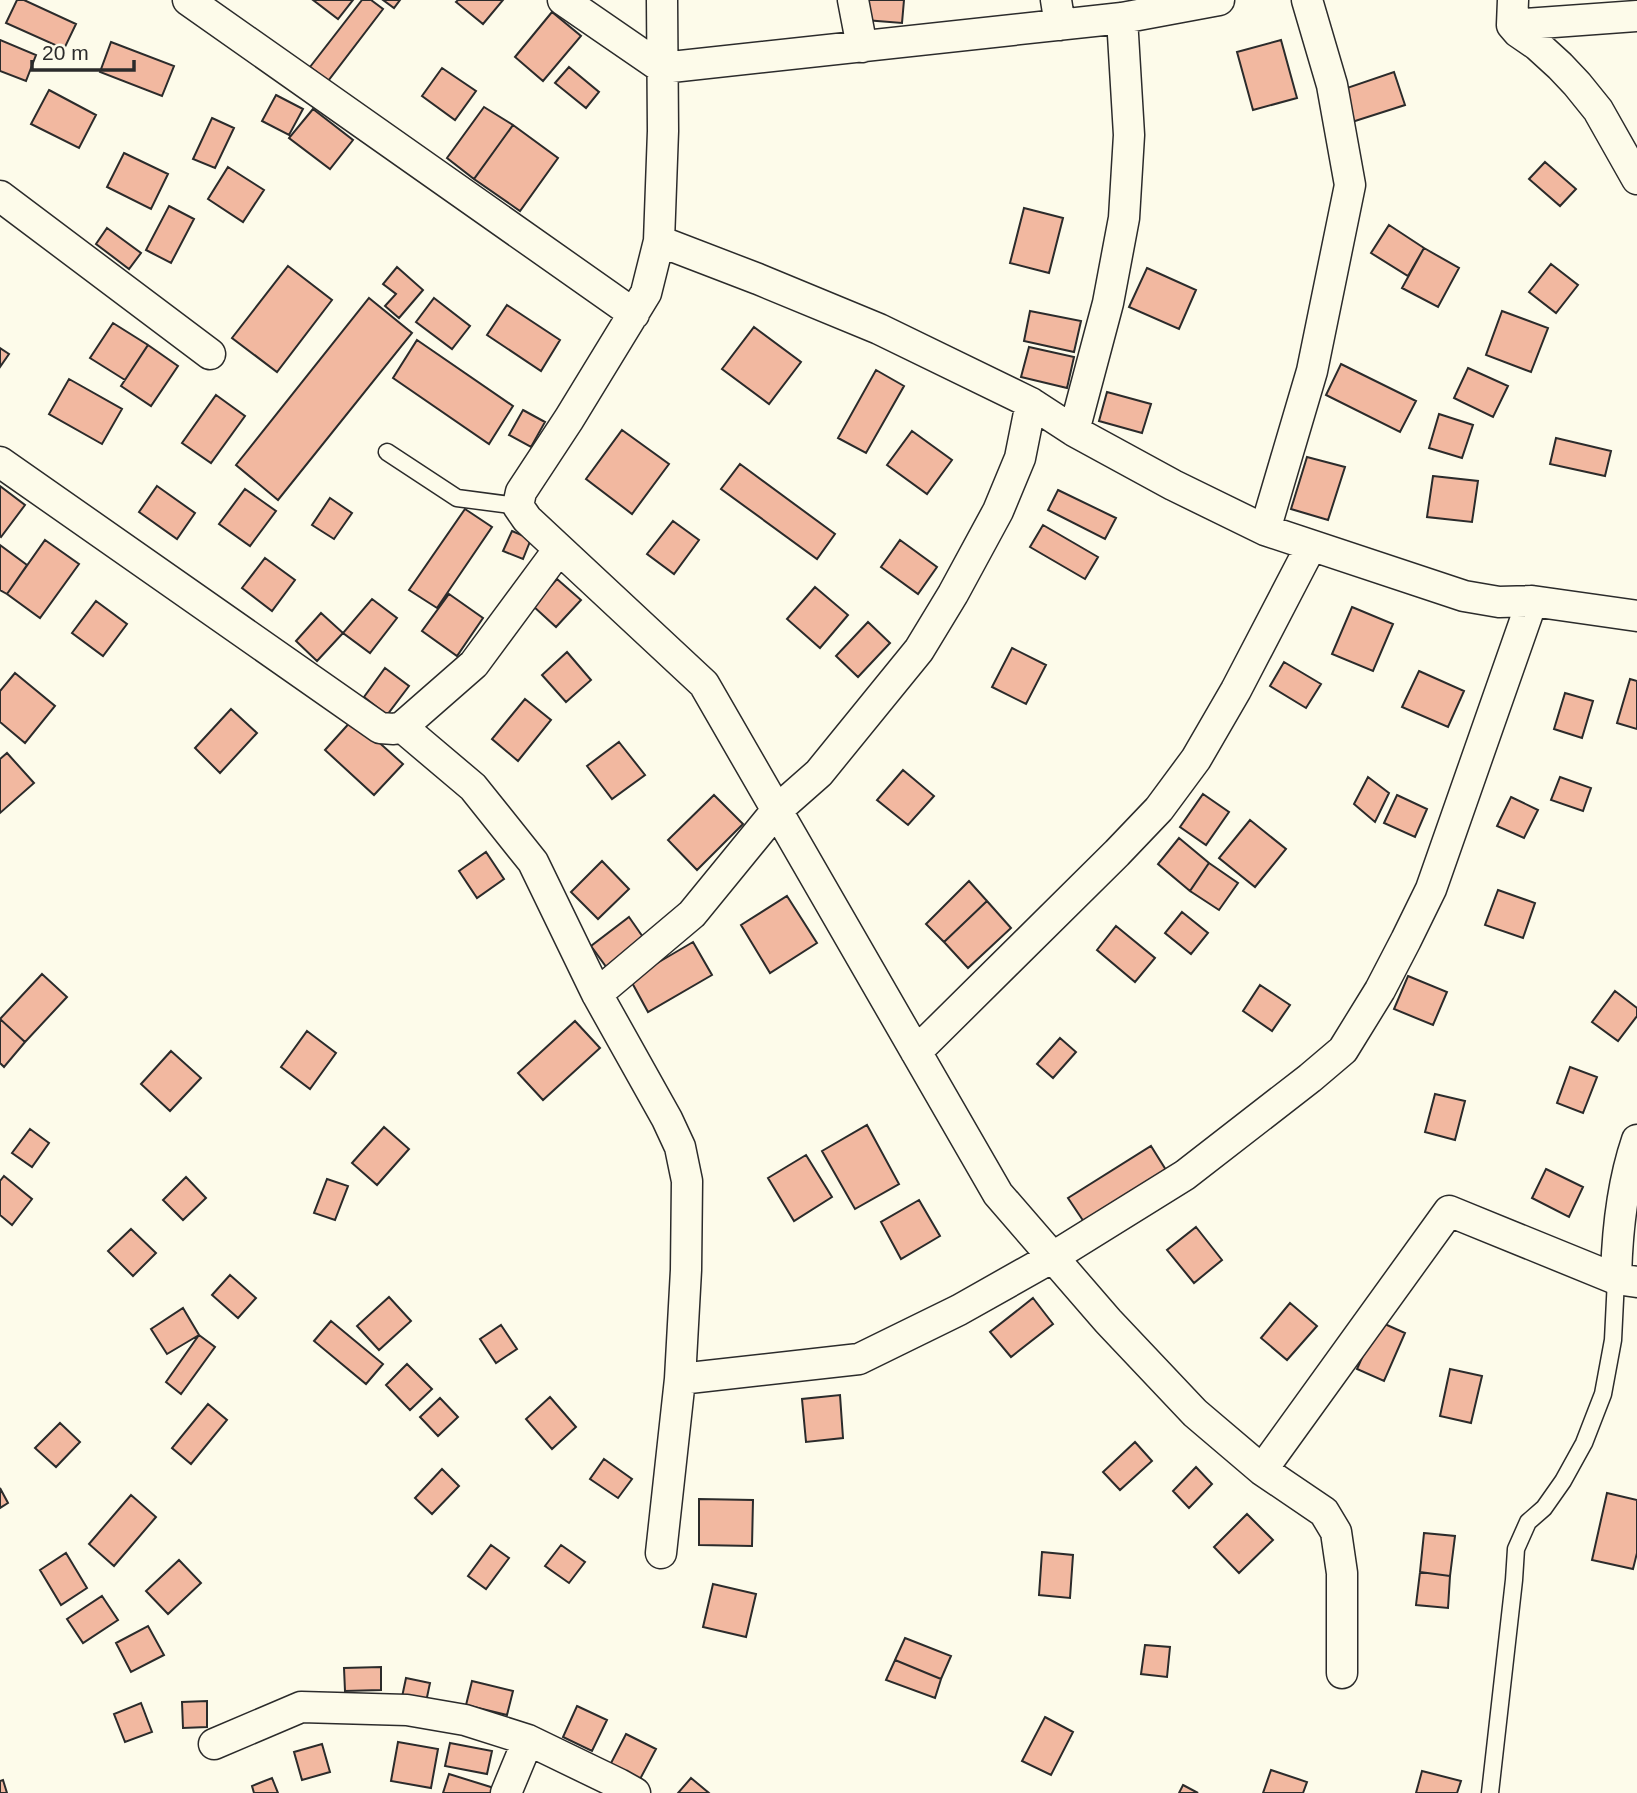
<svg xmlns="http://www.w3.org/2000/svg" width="1637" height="1793" font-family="Arial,sans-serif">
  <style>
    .building { fill: #f2b8a0; stroke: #2b2b2b; stroke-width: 2 }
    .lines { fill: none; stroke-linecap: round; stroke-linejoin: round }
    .service-casing { stroke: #2b2b2b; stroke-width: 19 }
    .minor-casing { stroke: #2b2b2b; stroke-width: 33 }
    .service { stroke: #fdfbea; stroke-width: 16 }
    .minor { stroke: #fdfbea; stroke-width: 30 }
  </style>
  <rect width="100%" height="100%" fill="#fdfbea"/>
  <path class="building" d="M17 0H24L76 24 64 49 6 23Z
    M313 0H353L338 19Z
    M362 0H371L383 9 328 81 310 67Z
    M383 0H400L394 8Z
    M458 0H503L483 24 456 2Z
    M867 0H904L902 23 865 20Z
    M552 12 581 36 543 81 515 57Z
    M0 40 36 55 26 81 0 71Z
    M1281 40 1297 98 1253 110 1237 52Z
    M111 42 174 66 162 96 100 72Z
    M569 67 599 92 586 108 555 83Z
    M442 68 476 91 455 120 422 96Z
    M1394 72 1405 105 1352 122 1341 90Z
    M49 90 96 115 79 148 31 124Z
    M276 95 303 109 289 135 262 121Z
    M484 107 513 125 474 179 447 158Z
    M313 109 353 140 330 169 289 138Z
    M212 118 234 128 215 168 193 159Z
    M513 125 558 158 520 211 474 179Z
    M124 153 168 174 151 209 107 187Z
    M1545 162 1576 189 1560 206 1529 179Z
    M228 167 264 190 243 222 208 199Z
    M169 206 194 219 171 263 146 250Z
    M1024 208 1063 218 1049 273 1010 263Z
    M1389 225 1424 248 1408 276 1371 253Z
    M107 228 141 253 129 269 96 244Z
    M1424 248 1459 268 1438 307 1402 288Z
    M1551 264 1578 285 1556 313 1529 292Z
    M288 266 332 300 277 372 232 338Z
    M397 267 423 290 399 318 385 306 396 294 383 284Z
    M1147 268 1196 290 1179 329 1129 307Z
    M369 298 412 333 278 500 236 465Z
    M434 298 470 326 452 349 416 322Z
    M507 305 560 340 541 371 487 335Z
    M1030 311 1081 321 1074 352 1024 341Z
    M1502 311 1548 328 1531 372 1486 355Z
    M113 323 148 345 125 380 90 358Z
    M754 327 801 362 769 404 722 369Z
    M417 340 513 406 489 444 393 378Z
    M148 345 178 366 151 406 121 386Z
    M1029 347 1074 357 1067 388 1021 377Z
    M0 348 9 354 0 367Z
    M1341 364 1416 401 1400 432 1326 395Z
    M1468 368 1508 386 1493 417 1454 398Z
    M876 370 904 386 866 453 838 438Z
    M69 379 122 409 102 444 49 414Z
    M1107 392 1151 404 1142 433 1099 421Z
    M216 395 245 416 211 463 182 443Z
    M523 410 545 422 531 447 509 435Z
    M1439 414 1473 425 1462 458 1429 448Z
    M622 430 669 464 632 514 586 479Z
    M912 431 952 460 927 494 887 465Z
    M1556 438 1611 451 1605 476 1550 464Z
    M1307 457 1345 467 1328 520 1291 509Z
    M740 464 835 534 817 559 721 489Z
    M1433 476 1478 481 1472 522 1427 517Z
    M0 486 25 505 1 537 0 536Z
    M157 486 195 513 177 539 139 512Z
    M245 489 276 511 250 546 219 524Z
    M1058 490 1116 518 1105 539 1048 510Z
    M330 498 352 513 334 539 312 525Z
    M465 509 492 527 437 608 409 590Z
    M673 521 699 540 674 574 647 554Z
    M1043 525 1098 557 1085 579 1030 547Z
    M512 531 531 539 523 559 503 551Z
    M45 540 79 564 40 618 7 594Z
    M900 540 937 567 918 594 881 567Z
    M0 545 27 565 7 594 0 590Z
    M265 558 295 580 272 611 242 588Z
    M557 579 581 600 556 627 533 606Z
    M815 587 848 615 820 648 787 619Z
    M449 594 483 618 457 656 422 631Z
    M372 599 397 618 370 653 343 633Z
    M96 601 127 624 103 656 72 633Z
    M1352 607 1393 624 1373 671 1332 654Z
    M321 613 343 633 317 661 296 641Z
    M868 622 890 643 858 677 836 656Z
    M1012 648 1046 665 1026 704 992 687Z
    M567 652 591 680 566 702 542 675Z
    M1284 662 1321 684 1306 708 1270 686Z
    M385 668 409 686 387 715 364 697Z
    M1419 671 1464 691 1448 727 1402 707Z
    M15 673 55 706 25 743 0 722V691Z
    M1630 679 1637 681V729L1617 723Z
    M1565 693 1593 701 1582 738 1554 729Z
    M525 699 551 720 518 761 492 739Z
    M231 709 257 733 220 773 195 748Z
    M353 719 403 764 374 795 325 750Z
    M619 742 645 775 612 799 587 766Z
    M7 753 34 783 0 813V759Z
    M903 770 934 796 908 825 877 800Z
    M1368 777 1389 793 1375 822 1354 804Z
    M1560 777 1591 788 1583 811 1551 800Z
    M1203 794 1229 812 1206 845 1180 827Z
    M714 795 743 824 697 870 668 840Z
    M1397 795 1427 809 1415 837 1384 823Z
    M1511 797 1538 810 1524 838 1497 826Z
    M1250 820 1286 849 1255 887 1219 858Z
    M1179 838 1209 863 1190 891 1158 864Z
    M486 852 504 879 477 898 459 871Z
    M602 861 629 889 598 919 571 892Z
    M1209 863 1238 883 1219 910 1190 891Z
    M969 881 987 901 944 942 926 924Z
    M1498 890 1535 903 1523 938 1485 925Z
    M787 896 817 943 770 973 741 925Z
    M987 901 1011 928 968 968 944 942Z
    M1182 912 1208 933 1191 954 1165 933Z
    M629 917 645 940 607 968 591 946Z
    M1116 926 1155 958 1135 982 1097 950Z
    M693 942 712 975 648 1012 630 979Z
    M42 974 67 997 25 1042 0 1019Z
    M1408 976 1447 992 1433 1025 1394 1009Z
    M1260 985 1290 1005 1272 1031 1243 1011Z
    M1615 991 1637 1008V1016L1618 1041 1592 1022Z
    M0 1019 25 1042 4 1067 0 1063Z
    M575 1021 600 1048 543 1100 518 1073Z
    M307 1031 336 1053 310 1089 281 1067Z
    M1060 1038 1076 1052 1053 1078 1037 1064Z
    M171 1051 201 1078 170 1111 141 1084Z
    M1570 1067 1597 1077 1583 1113 1557 1103Z
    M1435 1094 1465 1101 1455 1140 1425 1132Z
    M867 1125 899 1184 855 1209 822 1151Z
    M384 1127 409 1149 377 1185 352 1163Z
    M30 1129 49 1143 32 1167 12 1153Z
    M1151 1146 1166 1170 1084 1222 1068 1198Z
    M806 1155 832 1197 794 1221 768 1178Z
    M1546 1169 1583 1187 1569 1217 1532 1198Z
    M4 1176 32 1199 12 1225 0 1215V1181Z
    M186 1177 206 1198 183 1220 163 1200Z
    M327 1179 348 1186 335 1220 314 1213Z
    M919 1200 940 1236 901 1259 881 1222Z
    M1196 1227 1222 1260 1194 1283 1167 1250Z
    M131 1229 156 1253 133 1276 108 1251Z
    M230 1275 256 1298 238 1318 212 1295Z
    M389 1297 411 1321 379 1350 357 1326Z
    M1033 1298 1053 1324 1011 1357 990 1332Z
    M1290 1303 1317 1326 1287 1360 1261 1338Z
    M183 1308 199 1335 167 1354 151 1329Z
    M331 1321 383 1364 366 1384 314 1341Z
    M1378 1321 1405 1333 1384 1381 1357 1369Z
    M501 1325 517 1349 496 1363 480 1339Z
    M199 1335 215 1347 181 1394 166 1382Z
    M407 1364 432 1389 410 1410 386 1385Z
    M1450 1369 1482 1376 1471 1423 1440 1416Z
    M840 1395 843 1438 806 1442 802 1399Z
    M550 1397 576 1427 552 1449 526 1419Z
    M440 1398 458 1417 438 1436 420 1417Z
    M208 1404 227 1420 191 1464 172 1448Z
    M60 1423 80 1442 56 1467 35 1448Z
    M1135 1442 1152 1461 1120 1490 1103 1472Z
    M604 1459 632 1479 618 1498 590 1479Z
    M1196 1467 1212 1484 1189 1508 1173 1491Z
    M442 1469 459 1486 432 1514 415 1498Z
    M0 1488 8 1503 0 1508Z
    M1607 1493 1637 1500V1553L1633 1569 1592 1560Z
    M131 1495 156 1517 114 1566 89 1544Z
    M699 1499 753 1500 752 1546 699 1545Z
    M1247 1514 1273 1540 1239 1573 1214 1547Z
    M1424 1533 1455 1536 1450 1576 1420 1572Z
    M491 1545 509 1558 486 1589 468 1576Z
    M561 1545 585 1562 569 1583 545 1566Z
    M1042 1552 1073 1555 1070 1598 1039 1595Z
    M66 1553 87 1588 61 1605 40 1570Z
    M179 1560 201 1583 168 1614 146 1591Z
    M1420 1572 1450 1576 1448 1608 1416 1605Z
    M713 1584 756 1594 746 1637 703 1627Z
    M102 1596 118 1620 83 1643 67 1619Z
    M148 1626 164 1655 131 1672 116 1643Z
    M905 1638 951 1656 941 1679 895 1660Z
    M1145 1645 1170 1647 1167 1677 1141 1674Z
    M895 1660 941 1679 935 1698 886 1680Z
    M381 1667V1690L345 1691 344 1668Z
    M406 1678 430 1683 426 1702 402 1697Z
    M472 1681 513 1691 507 1715 466 1705Z
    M207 1701V1727L183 1728 182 1702Z
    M141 1703 152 1732 125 1742 114 1714Z
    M577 1706 607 1720 592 1751 563 1737Z
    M1045 1717 1073 1732 1051 1775 1022 1761Z
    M626 1734 656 1749 639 1781 610 1765Z
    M398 1742 438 1749 431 1788 391 1781Z
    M450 1743 492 1751 487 1774 445 1766Z
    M322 1744 330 1772 302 1780 294 1752Z
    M1271 1770 1307 1782 1303 1793H1263Z
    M1422 1771 1461 1781 1457 1793H1416Z
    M449 1774 494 1788 493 1793H443Z
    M272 1778 278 1793H254L252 1786Z
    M691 1778 709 1793H678Z
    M3 1780 7 1793H0V1781Z
    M1183 1785 1198 1793H1179Z"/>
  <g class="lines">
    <g class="service-casing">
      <path id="service" d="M387 452 457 498 518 506
        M1490 1793 1514 1580 1516 1549 1528 1522 1544 1508 1563 1481 1584 1443 1603 1394 1613 1340 1616 1279"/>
    </g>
    <g class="minor-casing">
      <path id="minor" d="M188 0 634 314
        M563 0 662 68 1122 18 1219 0
        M662 0 663 131 659 241 646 293 569 419 521 492 518 506 527 519 704 684 998 1194 1108 1321 1195 1413 1262 1470 1324 1512 1336 1532 1342 1573V1673
        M853 0 862 47
        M1056 0 1060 25
        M1513 0 1512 25 1518 32 1537 45 1560 66 1577 84 1598 110 1637 179
        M1512 25 1637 16
        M0 196 210 354
        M659 241 758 279 879 329 1031 403 1074 431 1173 485 1265 530 1464 596 1499 602 1532 601 1637 616
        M1074 431 1108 303 1124 218 1129 135 1122 18
        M0 462 380 728 394 729 402 727 474 664 559 549
        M1265 530 1312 371 1350 185 1332 85 1307 0
        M402 727 473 787 533 862 597 994 667 1119 680 1147 687 1181 686 1270 680 1379 661 1553
        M597 994 692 914 777 810 819 773 919 650 953 594 998 511 1020 458 1031 403
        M916 1052 1117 853 1159 809 1196 759 1236 690 1311 546
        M1616 1279C1617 1232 1622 1184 1637 1140
        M680 1379 859 1359 959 1310 1053 1257 1185 1175 1310 1078 1343 1050 1380 990 1406 940 1431 889 1532 601
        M1262 1470 1449 1211 1616 1279 1637 1282
        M214 1744 301 1707 407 1710 465 1720 528 1740 619 1784 635 1793
        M506 1793 528 1740"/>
    </g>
    <use href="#service" class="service"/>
    <use href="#minor" class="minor"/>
  </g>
  <path d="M32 60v10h102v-10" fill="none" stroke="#2b2b2b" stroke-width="3.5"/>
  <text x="42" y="60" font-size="21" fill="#2b2b2b" stroke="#fdfbea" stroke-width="5" paint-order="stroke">20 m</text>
</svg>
